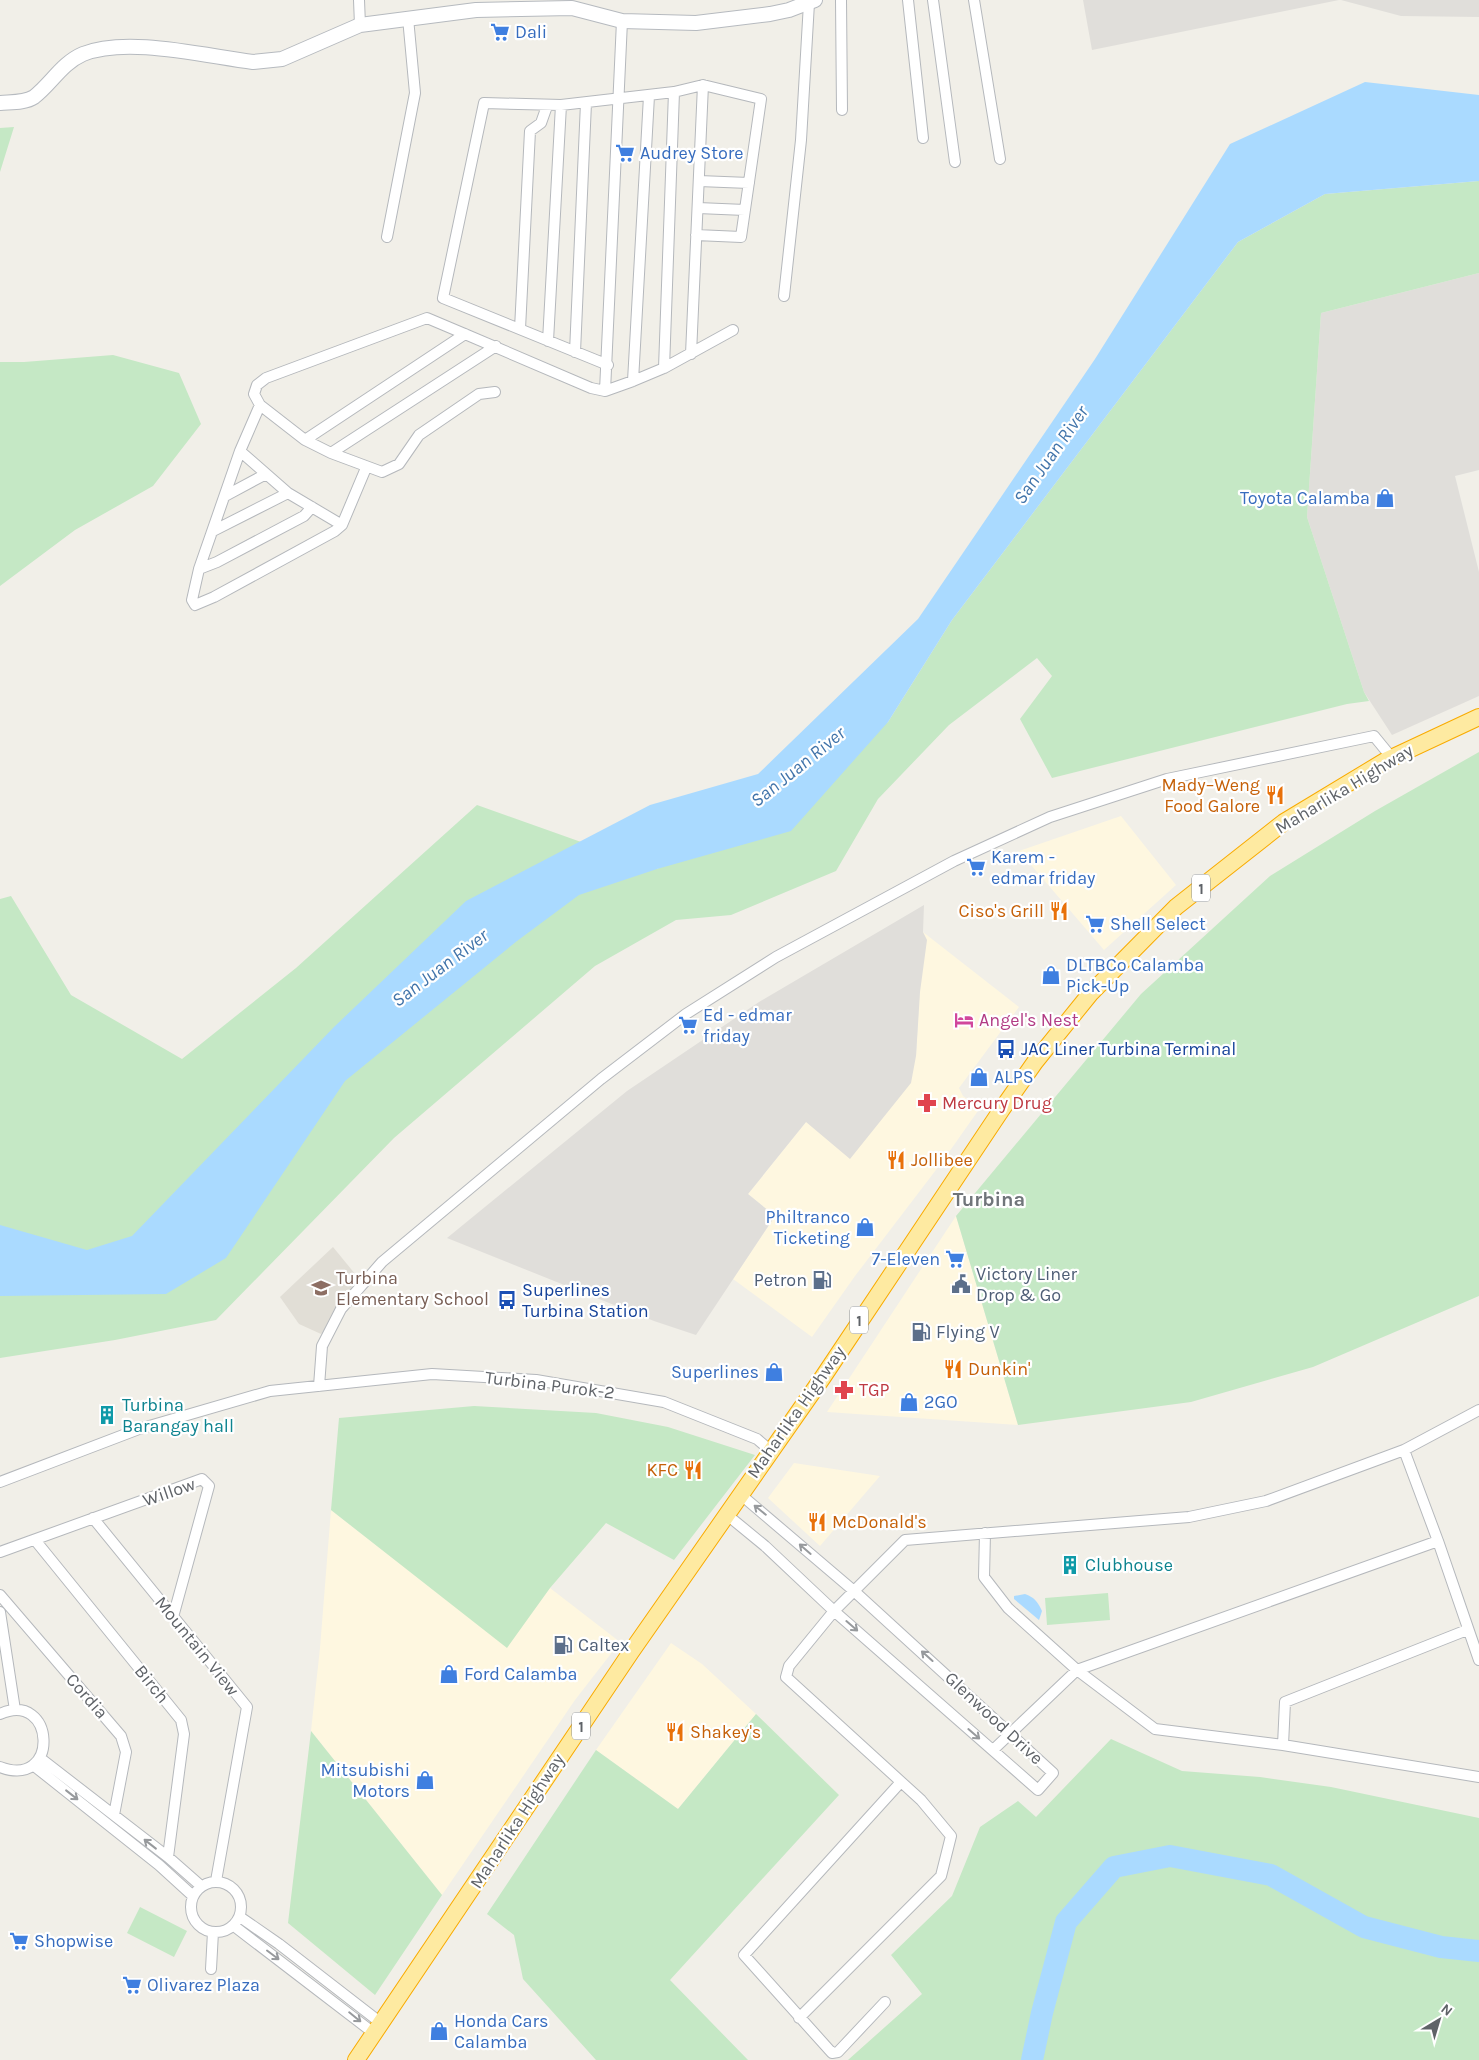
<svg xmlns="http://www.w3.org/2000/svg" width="1479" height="2060" font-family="Karla,sans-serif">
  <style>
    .commercial { fill: #fef7e0 }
    .industrial { fill: #e0deda }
    .education { fill: #e1ded6 }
    .green { fill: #c5e8c5 }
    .water { fill: #aadaff }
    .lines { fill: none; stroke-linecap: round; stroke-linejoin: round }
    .river { stroke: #aadaff; stroke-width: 22 }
    .minor-casing { stroke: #b5b8bc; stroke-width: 12 }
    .secondary-casing { stroke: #b6babf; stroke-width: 16 }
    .trunk-casing { stroke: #f9ab00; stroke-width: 18 }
    .minor { stroke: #fff; stroke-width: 10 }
    .secondary { stroke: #fff; stroke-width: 14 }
    .trunk { stroke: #feeaa1; stroke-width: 16 }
    .oneway { stroke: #979a9d }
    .labels { text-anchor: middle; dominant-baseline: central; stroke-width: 4.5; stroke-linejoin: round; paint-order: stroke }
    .shield { fill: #fff; stroke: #8f9295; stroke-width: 1 }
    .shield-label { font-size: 16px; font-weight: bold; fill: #5f6368 }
    .shop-label { font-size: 18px; fill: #366cbe; stroke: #fff; text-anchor: start }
    .food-label { font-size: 18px; fill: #c56008; stroke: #fff; text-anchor: start }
    .street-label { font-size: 18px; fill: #5f6368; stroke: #fff }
    .hotel-label { font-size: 18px; fill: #b23c85; stroke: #fff; text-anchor: start }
    .transit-label { font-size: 18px; fill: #164399; stroke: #fff; text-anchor: start }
    .health-label { font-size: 18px; fill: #be3a42; stroke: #fff; text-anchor: start }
    .service-label { font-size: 18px; fill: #4e5e75; stroke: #fff; text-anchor: start }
    .education-label { font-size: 18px; fill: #785e54; stroke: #fff; text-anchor: start }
    .culture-label { font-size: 18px; fill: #0d838f; stroke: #fff; text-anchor: start }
    .water-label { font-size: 19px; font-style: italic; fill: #4174aa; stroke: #fff }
    .quarter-label { font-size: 20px; font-weight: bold; fill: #70757a; stroke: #fff }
  </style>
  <rect width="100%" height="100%" fill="#f1efe8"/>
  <path class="commercial" d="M1121 816 1176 885 1104 950 1019 851Z
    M923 932 1019 1007 959 1088 963 1096 980 1108 942 1162 855 1276 812 1337 733 1279 775 1216 748 1194 806 1122 916 1056Z
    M956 1216 1018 1425 827 1412Z
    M794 1463 880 1476 820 1546 768 1498Z
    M331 1510 507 1647 550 1588 620 1642 575 1700 442 1895 311 1731 320 1648Z
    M671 1643 702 1664 756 1714 678 1809 596 1750Z"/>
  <path class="industrial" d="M1083 0H1339L1092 50Z
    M1341 0H1479V17L1401 16Z
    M1479 273V470L1455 476 1479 572V696L1392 735 1364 692 1307 517 1321 313Z
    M924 905 923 932 927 940 920 992 916 1056 911 1083 850 1159 806 1122 748 1194 775 1216 696 1335 654 1321 447 1238 627 1091 759 1002Z"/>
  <path class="education" d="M333 1247 360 1280 321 1334 299 1324 280 1297Z"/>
  <path class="green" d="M14 127 0 172V128Z
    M1479 181V273L1321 313 1307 517 1364 692 1369 701 1347 704 1052 778 1020 719 1052 676 1037 658 949 725 878 799 836 871 731 915 676 920 595 966 394 1138 216 1320 115 1340 0 1358V899L11 896 71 995 182 1059 296 968 477 805 657 869 888 722 952 620 1238 242 1325 194Z
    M113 355 179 373 201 424 153 486 75 530 0 586V362H24Z
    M1479 752V1296L1313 1367 1191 1402 1018 1425 956 1216 1141 994 1270 876 1375 811Z
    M474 1406 596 1413 668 1427 755 1455 674 1560 606 1523 550 1588 507 1648 331 1510 339 1418Z
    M1108 1593 1110 1620 1047 1625 1045 1598Z
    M756 1714 839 1795 670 1980 748 2060H596L523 1979 514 1935 487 1914 596 1750 678 1809Z
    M311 1731 442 1895 375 1995 288 1923Z
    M1111 1739 1182 1771 1260 1777 1331 1787 1479 1818V2060H848L922 1994 891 1955 952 1896 980 1827 1018 1801 1036 1817Z
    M140 1907 187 1931 174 1957 127 1933Z"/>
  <path class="water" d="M1365 82 1479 95V181L1325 194 1238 242 952 620 888 722 791 831 657 869 579 895 517 941 345 1081 226 1258 166 1294 0 1296V1225L87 1250 132 1236 334 1027 466 901 650 805 758 774 918 619 1095 359 1230 144Z
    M1025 1594C1034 1597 1038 1602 1042 1611L1039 1620 1014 1599V1596Z"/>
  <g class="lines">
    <path class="river" d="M1032 2060 1042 2013 1066 1922 1114 1867 1170 1856 1271 1875 1364 1927 1441 1947 1479 1951"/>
    <g class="minor-casing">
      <path id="minor" d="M359 0 360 25
        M841 0 842 110
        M908 0 923 138
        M933 0 955 162
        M974 0 1000 159
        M699 181 749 183
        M698 208 745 210
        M387 237 415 93 408 18
        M784 296 801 140 809 3
        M520 329 530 131 541 123 547 106
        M465 334 305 440 260 405 254 394 257 385 266 378 427 318C482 341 537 365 591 388L605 391 633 381 664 368 733 330
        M548 341 561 105
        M575 352 586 103
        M691 354 703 85
        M608 365 443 298 484 103 561 105 674 92 703 85 761 99 741 237 696 235
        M664 368 674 92
        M633 381 649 96
        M605 391 622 21
        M305 440 331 453 382 472 399 464 419 435 479 394 495 392
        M240 451 260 405
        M331 453 496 346
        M225 496 266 474
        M342 525 288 493 240 451 199 569 192 600 195 605 214 597 335 531 342 525 366 468
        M213 531 288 493
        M199 569 217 562 304 516 312 507
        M319 1386 322 1346 341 1309 382 1262 601 1079 686 1014 776 957 954 861 1050 817 1167 779 1374 736 1392 758
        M1404 1450 1438 1541 1479 1660
        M0 1482 139 1429 270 1391 432 1374 536 1380 664 1402 757 1439 771 1451
        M726 1514 765 1546 834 1611 1038 1790 1053 1773 854 1591 740 1494
        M93 1518 247 1707 216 1881
        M985 1533 984 1577 1008 1608 1077 1670 1155 1729 1283 1745 1479 1777
        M35 1540 181 1720 184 1734 168 1857
        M0 1552 202 1479 209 1486 173 1617
        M0 1595 121 1736 126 1752 114 1815
        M0 1612 15 1710
        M0 1714C55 1689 61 1790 0 1767
        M1283 1745 1285 1702 1467 1630
        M993 1750 1077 1670 1438 1541
        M40 1758 168 1857 201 1886
        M33 1765 159 1865 193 1896
        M191 1907a25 25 0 1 1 50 0a25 25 0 1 1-50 0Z
        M240 1917 279 1944 381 2023
        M234 1926 375 2034
        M211 1969 213 1932
        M885 2002 838 2052 832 2053 744 1955 900 1783
        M799 2018 941 1876 951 1836 921 1800 786 1677 789 1666 834 1611 905 1540 1189 1517 1266 1501 1404 1450 1479 1410"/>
    </g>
    <g class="secondary-casing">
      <path id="secondary" d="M0 103C10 102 25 103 34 97 51 84 62 63 83 54 127 36 205 56 253 62L282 59 360 25 476 10 572 8 622 21 696 23 770 14 789 10 815 0"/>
    </g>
    <g class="trunk-casing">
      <path id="trunk" d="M356 2060 631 1652 823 1377 1002 1109 1035 1062 1090 994 1176 907 1284 822 1385 761 1479 717"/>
    </g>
    <use href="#minor" class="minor"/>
    <use href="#secondary" class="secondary"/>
    <use href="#trunk" class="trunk"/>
  </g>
  <defs><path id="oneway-shaft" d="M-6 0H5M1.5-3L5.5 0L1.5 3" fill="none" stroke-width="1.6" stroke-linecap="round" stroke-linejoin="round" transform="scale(1.25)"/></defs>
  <g class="oneway">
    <use href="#oneway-shaft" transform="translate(760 1510) rotate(-141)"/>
    <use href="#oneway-shaft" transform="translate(805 1549) rotate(-139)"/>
    <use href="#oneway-shaft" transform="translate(852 1626) rotate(41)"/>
    <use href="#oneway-shaft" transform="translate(927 1656) rotate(-138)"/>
    <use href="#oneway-shaft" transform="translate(974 1734) rotate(41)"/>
    <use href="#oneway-shaft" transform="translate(72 1795) rotate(38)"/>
    <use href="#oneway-shaft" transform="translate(150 1844) rotate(-142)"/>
    <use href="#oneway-shaft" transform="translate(273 1955) rotate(37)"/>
    <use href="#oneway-shaft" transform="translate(355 2017) rotate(39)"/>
  </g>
  <defs>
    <g id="supermarket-bare" transform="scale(1.5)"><path d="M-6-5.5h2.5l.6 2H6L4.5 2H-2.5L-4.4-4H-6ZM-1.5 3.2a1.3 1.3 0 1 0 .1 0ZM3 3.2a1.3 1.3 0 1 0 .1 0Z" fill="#3f7fe0" stroke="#fff" stroke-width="2.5" paint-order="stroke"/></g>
    <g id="shop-bare" transform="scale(1.5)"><path d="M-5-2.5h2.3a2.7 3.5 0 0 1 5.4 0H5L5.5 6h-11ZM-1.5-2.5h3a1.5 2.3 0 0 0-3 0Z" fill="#3f7fe0" stroke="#fff" stroke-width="2.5" paint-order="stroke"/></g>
    <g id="restaurant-bare" transform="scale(1.5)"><path d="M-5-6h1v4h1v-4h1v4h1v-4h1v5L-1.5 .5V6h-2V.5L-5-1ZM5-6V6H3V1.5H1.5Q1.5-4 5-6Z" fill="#e8710a" stroke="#fff" stroke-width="2.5" paint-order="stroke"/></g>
    <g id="hotel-bare" transform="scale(1.5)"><path d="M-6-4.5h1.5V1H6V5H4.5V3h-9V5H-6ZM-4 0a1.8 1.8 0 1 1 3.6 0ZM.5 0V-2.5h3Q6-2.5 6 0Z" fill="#d1479c" stroke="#fff" stroke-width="2.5" paint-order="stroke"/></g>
    <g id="bus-bare" transform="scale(1.5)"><path d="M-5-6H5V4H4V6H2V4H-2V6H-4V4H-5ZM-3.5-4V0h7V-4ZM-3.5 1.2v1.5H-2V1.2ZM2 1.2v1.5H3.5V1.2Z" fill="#1a4fb4" stroke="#fff" stroke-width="2.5" paint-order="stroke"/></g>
    <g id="pharmacy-bare" transform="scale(1.5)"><path d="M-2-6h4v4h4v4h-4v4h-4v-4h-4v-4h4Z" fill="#e0444e" stroke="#fff" stroke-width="2.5" paint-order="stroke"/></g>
    <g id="fuel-bare" transform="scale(1.5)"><path d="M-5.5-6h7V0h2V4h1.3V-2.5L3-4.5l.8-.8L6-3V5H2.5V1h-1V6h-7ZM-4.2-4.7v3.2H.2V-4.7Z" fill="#5c6f8a" stroke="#fff" stroke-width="2.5" paint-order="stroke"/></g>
    <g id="civic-bare" transform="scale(1.5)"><path d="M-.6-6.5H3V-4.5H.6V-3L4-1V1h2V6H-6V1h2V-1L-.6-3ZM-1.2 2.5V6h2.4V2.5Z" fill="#5c6f8a" stroke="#fff" stroke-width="2.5" paint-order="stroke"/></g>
    <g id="school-bare" transform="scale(1.5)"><path d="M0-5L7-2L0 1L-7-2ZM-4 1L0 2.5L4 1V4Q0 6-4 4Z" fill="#8d6e63" stroke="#fff" stroke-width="2.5" paint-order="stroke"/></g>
    <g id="building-bare" transform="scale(1.5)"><path d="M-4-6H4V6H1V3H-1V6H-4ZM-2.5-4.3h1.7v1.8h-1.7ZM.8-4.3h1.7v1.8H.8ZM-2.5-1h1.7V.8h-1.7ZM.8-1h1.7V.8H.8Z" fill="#0f9aa8" stroke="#fff" stroke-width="2.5" paint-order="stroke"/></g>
  </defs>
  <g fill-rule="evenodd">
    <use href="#supermarket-bare" x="500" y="32"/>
    <use href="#supermarket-bare" x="625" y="153"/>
    <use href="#shop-bare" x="1385" y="498"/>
    <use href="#restaurant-bare" x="1275" y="795"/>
    <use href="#supermarket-bare" x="976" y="867"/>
    <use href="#restaurant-bare" x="1059" y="911"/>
    <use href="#supermarket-bare" x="1095" y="924"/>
    <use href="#shop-bare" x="1051" y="975"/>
    <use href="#hotel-bare" x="964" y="1020"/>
    <use href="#supermarket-bare" x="688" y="1025"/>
    <use href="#bus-bare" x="1006" y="1049"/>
    <use href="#shop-bare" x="979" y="1077"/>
    <use href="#pharmacy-bare" x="927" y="1103"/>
    <use href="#restaurant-bare" x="896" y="1160"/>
    <use href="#shop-bare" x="865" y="1227"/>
    <use href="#supermarket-bare" x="955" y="1259"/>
    <use href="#fuel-bare" x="822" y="1280"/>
    <use href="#civic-bare" x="961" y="1284"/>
    <use href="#school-bare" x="321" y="1288"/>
    <use href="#bus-bare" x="507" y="1300"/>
    <use href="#fuel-bare" x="921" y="1332"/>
    <use href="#restaurant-bare" x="953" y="1369"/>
    <use href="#shop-bare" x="774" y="1372"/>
    <use href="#pharmacy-bare" x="844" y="1390"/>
    <use href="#shop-bare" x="909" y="1402"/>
    <use href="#building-bare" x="107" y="1415"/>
    <use href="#restaurant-bare" x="693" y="1470"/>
    <use href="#restaurant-bare" x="817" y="1522"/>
    <use href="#building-bare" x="1070" y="1565"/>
    <use href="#fuel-bare" x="563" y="1645"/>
    <use href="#shop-bare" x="449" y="1674"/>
    <use href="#restaurant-bare" x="675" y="1732"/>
    <use href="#shop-bare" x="425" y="1780"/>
    <use href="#supermarket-bare" x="19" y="1941"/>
    <use href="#supermarket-bare" x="132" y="1985"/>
    <use href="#shop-bare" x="439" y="2031"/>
  </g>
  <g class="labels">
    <g class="shield">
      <rect x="1192" y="874.5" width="18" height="27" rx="4"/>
      <rect x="850" y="1306.5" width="18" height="27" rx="4"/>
      <rect x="572" y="1712.5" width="18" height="27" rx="4"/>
    </g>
    <g class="shield-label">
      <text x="1201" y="888">1</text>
      <text x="859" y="1320">1</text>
      <text x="581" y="1726">1</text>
    </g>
    <g class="shop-label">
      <text x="515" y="32">Dali</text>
      <text x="640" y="153">Audrey Store</text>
      <text x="1370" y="498" text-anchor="end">Toyota Calamba</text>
      <text x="991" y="857">Karem -<tspan x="991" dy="21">edmar friday</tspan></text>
      <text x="1110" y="924">Shell Select</text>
      <text x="1066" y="965">DLTBCo Calamba<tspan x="1066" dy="21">Pick-Up</tspan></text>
      <text x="703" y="1015">Ed - edmar<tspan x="703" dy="21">friday</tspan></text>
      <text x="994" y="1077">ALPS</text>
      <text x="850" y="1217" text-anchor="end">Philtranco<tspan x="850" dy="21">Ticketing</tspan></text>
      <text x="940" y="1259" text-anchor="end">7-Eleven</text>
      <text x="759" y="1372" text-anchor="end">Superlines</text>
      <text x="924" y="1402">2GO</text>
      <text x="464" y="1674">Ford Calamba</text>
      <text x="410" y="1770" text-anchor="end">Mitsubishi<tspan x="410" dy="21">Motors</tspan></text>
      <text x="34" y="1941">Shopwise</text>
      <text x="147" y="1985">Olivarez Plaza</text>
      <text x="454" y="2021">Honda Cars<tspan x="454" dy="21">Calamba</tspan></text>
    </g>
    <g class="food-label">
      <text x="1260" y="785" text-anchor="end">Mady–Weng<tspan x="1260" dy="21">Food Galore</tspan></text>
      <text x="1044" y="911" text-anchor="end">Ciso's Grill</text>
      <text x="911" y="1160">Jollibee</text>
      <text x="968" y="1369">Dunkin'</text>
      <text x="678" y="1470" text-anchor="end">KFC</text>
      <text x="832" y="1522">McDonald's</text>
      <text x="690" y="1732">Shakey's</text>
    </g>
    <g class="street-label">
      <text transform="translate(1344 789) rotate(-31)">Maharlika Highway</text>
      <text transform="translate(550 1385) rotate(7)">Turbina Purok-2</text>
      <text transform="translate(796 1412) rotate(-55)">Maharlika Highway</text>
      <text transform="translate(169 1492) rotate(-19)">Willow</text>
      <text transform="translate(197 1646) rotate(51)">Mountain View</text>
      <text transform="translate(152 1684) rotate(51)">Birch</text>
      <text transform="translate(87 1696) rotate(49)">Cordia</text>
      <text transform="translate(994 1718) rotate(43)">Glenwood Drive</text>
      <text transform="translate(517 1821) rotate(-57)">Maharlika Highway</text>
    </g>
    <g class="hotel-label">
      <text x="979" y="1020">Angel's Nest</text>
    </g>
    <g class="transit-label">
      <text x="1021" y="1049">JAC Liner Turbina Terminal</text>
      <text x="522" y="1290">Superlines<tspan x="522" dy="21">Turbina Station</tspan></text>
    </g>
    <g class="health-label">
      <text x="942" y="1103">Mercury Drug</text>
      <text x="859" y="1390">TGP</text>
    </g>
    <g class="service-label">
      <text x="976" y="1274">Victory Liner<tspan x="976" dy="21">Drop &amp; Go</tspan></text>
      <text x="807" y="1280" text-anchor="end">Petron</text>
      <text x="936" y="1332">Flying V</text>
      <text x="578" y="1645">Caltex</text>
    </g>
    <g class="education-label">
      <text x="336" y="1278">Turbina<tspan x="336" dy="21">Elementary School</tspan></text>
    </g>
    <g class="culture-label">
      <text x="122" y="1405">Turbina<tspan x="122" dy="21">Barangay hall</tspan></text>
      <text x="1085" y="1565">Clubhouse</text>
    </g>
    <g class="water-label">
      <text transform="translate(1051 455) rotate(-55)">San Juan River</text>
      <text transform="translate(798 767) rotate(-39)">San Juan River</text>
      <text transform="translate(440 968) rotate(-37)">San Juan River</text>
    </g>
    <g class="quarter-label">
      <text x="989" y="1199">Turbina</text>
    </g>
  </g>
  <g transform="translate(1439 2020) rotate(38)" stroke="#ffffff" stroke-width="4" paint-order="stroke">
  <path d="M0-4L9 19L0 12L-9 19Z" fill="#5f6368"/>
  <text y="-8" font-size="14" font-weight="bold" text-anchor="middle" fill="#5f6368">N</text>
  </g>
</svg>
